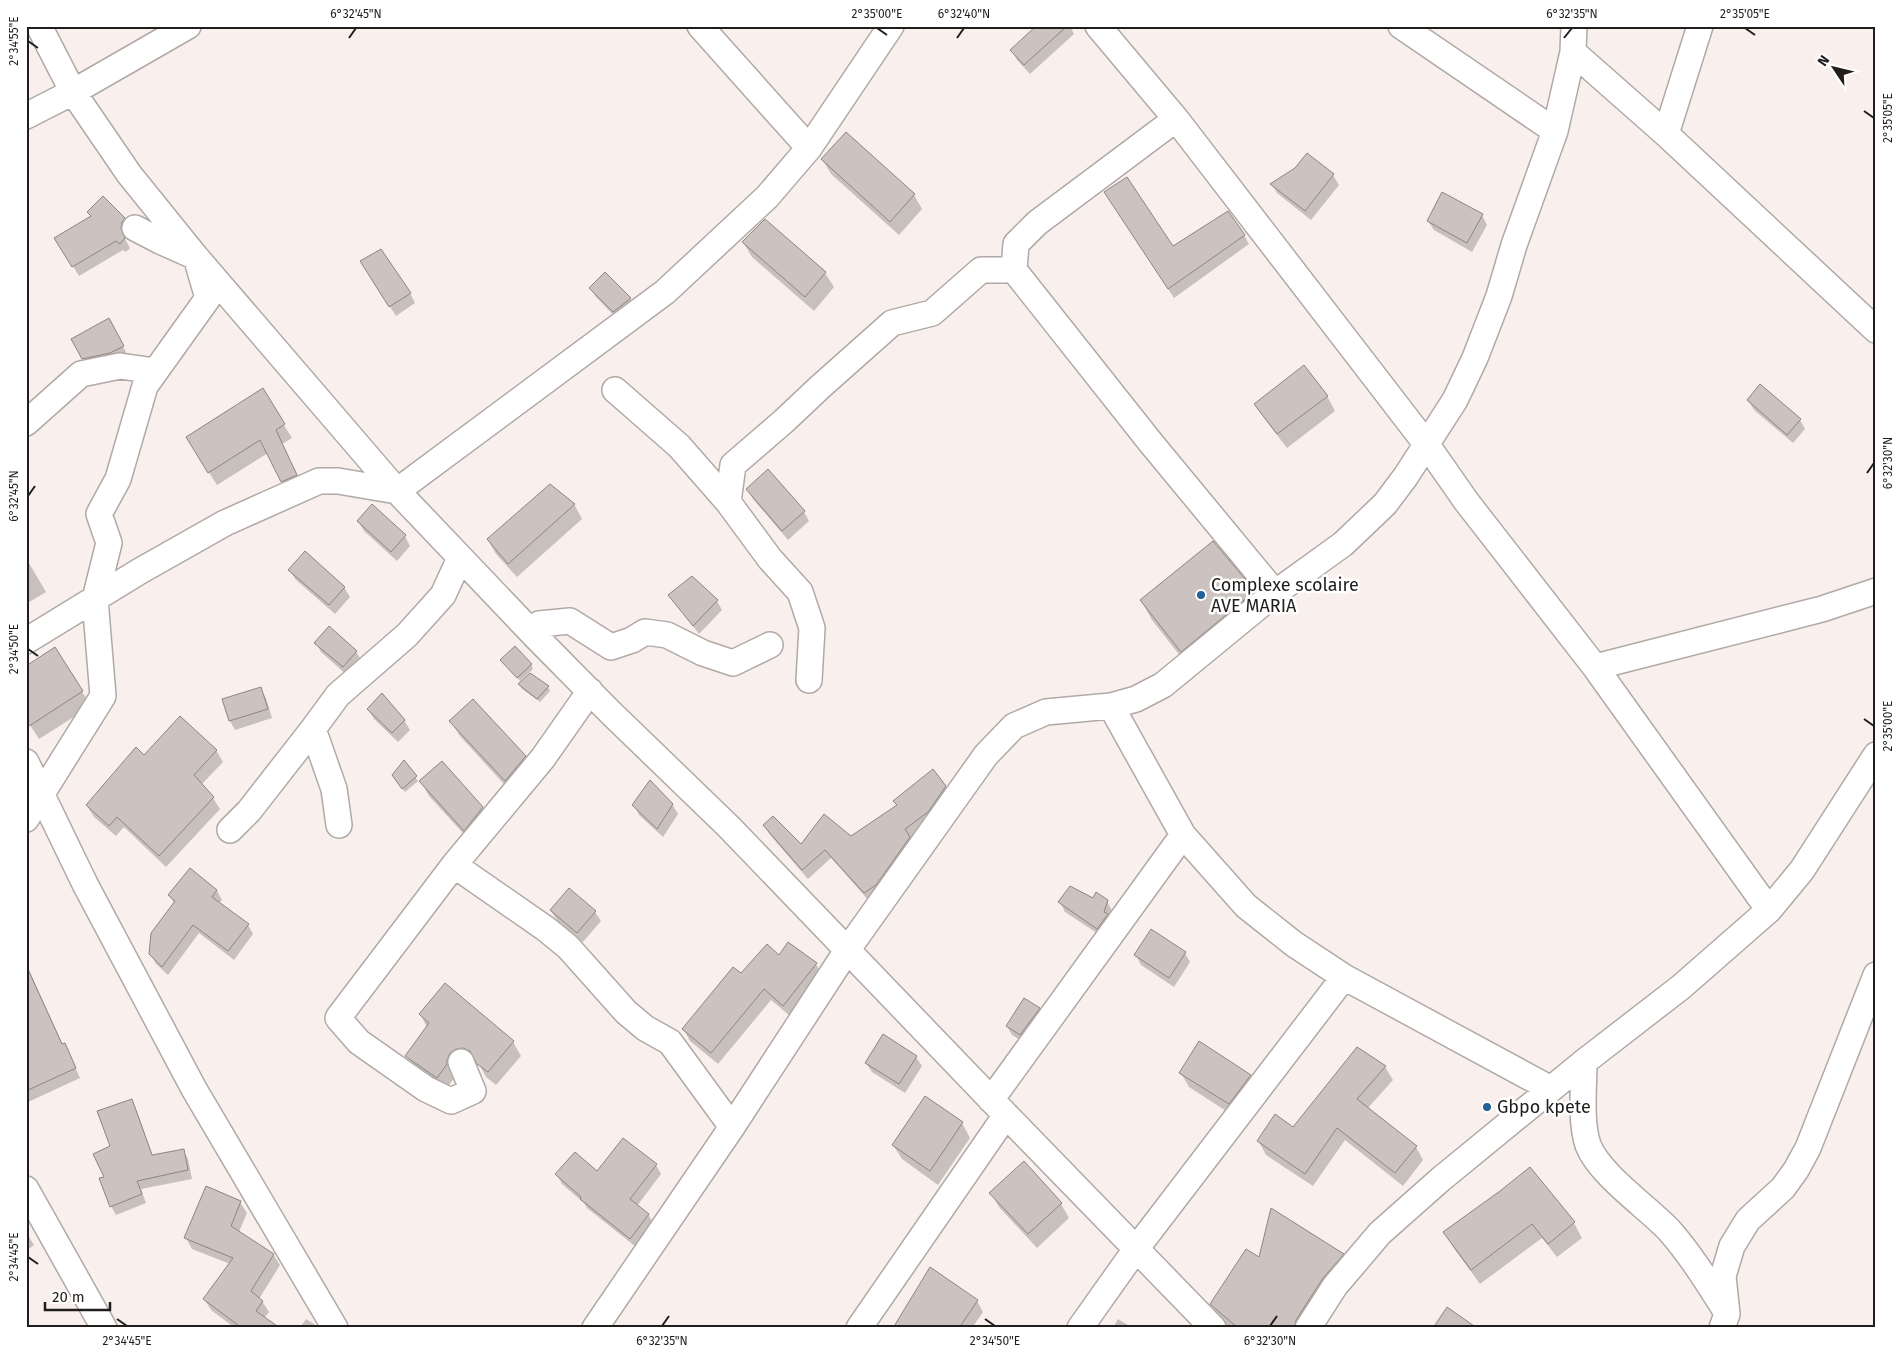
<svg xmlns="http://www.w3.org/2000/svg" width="1902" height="1354" font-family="'Fira Sans',sans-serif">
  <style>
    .shadow { fill: #0003 }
    .building { fill: #ccc3c0; stroke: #8e8583 }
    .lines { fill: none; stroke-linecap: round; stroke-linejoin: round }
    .minor-casing { stroke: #b1a9a6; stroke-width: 28 }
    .minor { stroke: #fff; stroke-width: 25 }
    .ticks { fill: none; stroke: #201d1c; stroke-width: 2 }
    .poi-dot { fill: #246198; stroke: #fff; stroke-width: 2 }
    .labels { text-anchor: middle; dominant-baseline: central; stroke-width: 5; stroke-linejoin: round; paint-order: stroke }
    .poi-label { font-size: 18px; fill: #201d1c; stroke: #fff; text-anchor: start }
    .neatline { fill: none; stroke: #201d1c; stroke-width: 2 }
    .ticks-label { font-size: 12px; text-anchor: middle; fill: #201d1c }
  </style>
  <rect width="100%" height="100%" fill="#f9f0ed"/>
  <path class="shadow" d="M1038 26H1070L1074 34 1030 74 1017 60 1012 50Z
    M1307 154 1333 175 1339 185 1311 220 1277 193 1272 184 1296 169Z
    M822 159 914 195 922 209 899 235 831 174Z
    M1111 201 1173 248 1244 235 1249 244 1174 298Z
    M89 212 124 219 130 228 127 232 125 239 130 248 126 252 123 250 79 276 56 238 92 217Z
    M1482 215 1487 225 1472 252 1434 230 1428 221Z
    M765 220 825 273 834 287 814 311 752 257 743 242Z
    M367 270 410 293 415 303 396 316Z
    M605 273 630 299 635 308 619 321 596 297 590 288Z
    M109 320 128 356 89 368 73 339Z
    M262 390 292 438 282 444 304 488 290 495 268 453 217 485 195 450Z
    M1327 396 1335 411 1287 448 1264 418 1255 404Z
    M1748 400 1800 420 1805 429 1793 443 1754 410Z
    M747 489 804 512 809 521 788 540 753 499Z
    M574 504 582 519 517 577 496 554 488 540Z
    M372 506 405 536 410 546 397 561 364 531 358 521Z
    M26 558 46 592 26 604Z
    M290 570 344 587 350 597 335 614 295 579Z
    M1254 592 1265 611 1192 671 1152 620 1141 600Z
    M670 595 717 601 722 610 699 634Z
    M316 643 356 652 362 661 348 676 321 652Z
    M55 649 91 706 39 739 26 719Z
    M502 660 531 664 533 669 520 681Z
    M531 675 548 687 550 691 540 702 522 689 520 685Z
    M260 688 266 698 272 718 235 730 230 721Z
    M368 709 404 720 410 730 398 742 374 719Z
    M451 721 525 757 533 771 514 795 459 735Z
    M216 750 223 762 201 785 213 798 220 809 166 867 124 827 116 836 94 817 87 806 145 757Z
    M404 762 418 781 405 792 396 780Z
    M442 763 482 808 491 822 473 844 429 796 421 782Z
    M945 787 951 796 933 821 910 839 915 847 870 902 831 858 808 879 770 835 764 826 801 846 851 838Z
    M672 804 678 814 663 837 639 815 634 805Z
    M217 891 222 900 219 903 248 925 253 934 234 960 199 933 168 975 156 964 151 954 174 903 170 896Z
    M1107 901 1112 911 1103 937 1065 912 1060 902Z
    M551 911 595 912 601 921 583 942 557 920Z
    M788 944 816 964 823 976 790 1016 771 1000 718 1064 690 1041 684 1030 741 975 779 957Z
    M1185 953 1190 962 1174 987 1141 965 1136 955Z
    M29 970 63 1045 69 1054 80 1078 26 1103V971Z
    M445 985 513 1042 521 1056 496 1085 486 1077 479 1064 472 1061 454 1078 445 1091 414 1069 407 1056 427 1027 420 1014Z
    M1039 1009 1044 1018 1026 1044 1012 1035 1007 1026Z
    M916 1057 922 1066 905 1093 872 1072 866 1063Z
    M1385 1067 1393 1080 1367 1109 1416 1147 1423 1160 1403 1186 1345 1140 1313 1186 1266 1155 1259 1142 1294 1128Z
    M1181 1073 1250 1075 1259 1090 1237 1118 1189 1087Z
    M131 1100 136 1109 153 1156 183 1150 188 1159 192 1179 141 1189 146 1203 116 1215 111 1206 105 1177 111 1147Z
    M962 1123 970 1138 938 1185 902 1159 893 1145Z
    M656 1165 661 1174 637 1206 648 1214 654 1224 636 1247 587 1208 584 1203 562 1184 557 1175 598 1173Z
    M1530 1169 1574 1223 1582 1238 1557 1257 1542 1238 1480 1284 1453 1247 1445 1233Z
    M991 1193 1061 1204 1069 1218 1037 1248 999 1207Z
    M240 1202 247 1213 239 1232 273 1254 280 1265 259 1299 262 1301 269 1312 264 1318 278 1328H235L211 1310 204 1299 230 1264 192 1249 186 1238Z
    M26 1232 34 1245 26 1251Z
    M1343 1254 1354 1274 1314 1328H1227L1211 1304 1259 1259Z
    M977 1301 983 1312 972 1328H894Z
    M306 1319 314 1324 317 1328H300Z
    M1118 1319 1133 1328H1113Z"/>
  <path class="building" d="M1036 26H1067L1024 65 1010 50Z
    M846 132 915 194 890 222 821 159Z
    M1307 153 1334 174 1305 211 1270 184 1295 168Z
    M1127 177 1173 246 1228 211 1245 235 1168 289 1104 192Z
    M1442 192 1483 214 1467 243 1427 221Z
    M103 196 125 218 122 222 121 228 125 238 120 244 116 241 72 267 54 238 91 216 87 212Z
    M765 219 826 272 805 297 742 242Z
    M381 249 411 293 389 307 360 261Z
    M605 272 631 298 613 312 589 288Z
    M109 318 124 346 110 353 82 359 71 339Z
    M1304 365 1328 396 1277 434 1254 404Z
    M1760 384 1801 419 1787 435 1747 400Z
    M263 388 285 424 276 430 297 475 281 482 260 440 208 473 186 437Z
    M768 469 805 511 782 531 746 489Z
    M550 484 575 504 508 564 487 539Z
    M372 504 406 535 391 552 357 521Z
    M1213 541 1255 591 1181 652 1140 600Z
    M305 551 345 587 329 605 288 570Z
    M692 576 718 600 693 626 668 595Z
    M329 626 357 651 343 667 314 643Z
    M515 646 532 664 517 678 500 660Z
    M55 647 83 691 26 728V666Z
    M530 673 549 686 537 699 518 684Z
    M261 687 268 709 229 721 222 699Z
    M382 693 405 720 392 733 367 709Z
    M473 699 526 756 505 781 449 721Z
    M180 716 217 750 194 775 214 797 159 856 117 817 109 826 86 805 136 747 144 755Z
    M404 760 417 776 402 789 392 775Z
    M442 761 483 807 464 831 419 781Z
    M933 769 946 786 928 812 905 829 910 837 876 885 864 893 825 850 802 870 763 825 773 816 801 844 824 814 851 836 897 805 893 801Z
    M650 780 673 804 657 829 632 805Z
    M190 868 217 890 212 897 249 924 228 951 193 925 162 967 149 954 151 933 175 901 168 895Z
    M1070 886 1093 898 1096 892 1108 900 1104 912 1108 914 1097 929 1058 902Z
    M569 888 596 911 577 933 550 910Z
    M1151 929 1186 952 1169 978 1134 955Z
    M788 942 817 963 783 1006 764 989 711 1053 682 1029 733 967 741 973 767 944 779 955Z
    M26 965 62 1044 65 1043 76 1068 26 1091Z
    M445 983 514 1041 488 1072 477 1064 470 1051 463 1048 456 1049 450 1053 447 1060V1064L437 1078 405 1056 429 1023 419 1014Z
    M1024 998 1040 1008 1020 1035 1006 1026Z
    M883 1034 917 1056 899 1084 865 1063Z
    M1199 1041 1251 1075 1229 1104 1179 1073Z
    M1357 1047 1386 1066 1357 1099 1417 1146 1395 1173 1337 1128 1305 1174 1257 1141 1275 1114 1293 1127Z
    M925 1096 963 1122 930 1171 892 1145Z
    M132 1099 152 1155 184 1149 188 1170 137 1181 142 1194 110 1207 99 1178 104 1177 93 1154 110 1146 97 1111Z
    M623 1138 657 1164 630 1199 649 1214 630 1239 580 1199 581 1197 555 1174 575 1152 597 1171Z
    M1024 1161 1062 1203 1028 1234 989 1193Z
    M1530 1167 1575 1222 1548 1244 1532 1224 1471 1270 1443 1232 1500 1191Z
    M206 1186 241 1201 231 1226 274 1254 251 1291 263 1301 256 1311 280 1328H242L203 1299 233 1258 184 1238Z
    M1271 1208 1344 1254 1323 1278 1296 1320 1294 1328H1238L1210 1304 1246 1249 1259 1257Z
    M930 1267 978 1300 959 1328H893Z
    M1447 1307 1477 1328H1433Z"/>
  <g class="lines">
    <g class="minor-casing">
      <path id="minor" d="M39 26 73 92 129 174 196 257 397 491 536 637 610 712 729 827 1006 1115 1213 1328
        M700 26 809 148
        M1098 26 1176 119 1427 445 1466 501 1595 667 1769 910
        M1401 26 1555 131
        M1573 52 1666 134 1876 330
        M26 116 73 92 188 26
        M1176 119 1037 223 1016 244 1014 270 1151 443 1275 593
        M1666 134 1700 26
        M615 390 679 446 728 502 770 559 800 592 812 628 809 680
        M26 423 81 374 120 366 155 371
        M728 502 733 465 784 421 820 387 892 323 932 313 981 270H1014
        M536 637 539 624 570 621 611 647 632 640 645 632 667 635 703 653 733 663 770 645
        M26 641 140 571 225 523 319 481H338L397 491 665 292 767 197 809 148 891 26
        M1595 667 1822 609 1876 591
        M1111 706 1183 835 1246 906 1294 944 1344 977 1551 1089
        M26 762 85 884 194 1089 335 1328
        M26 819 103 696 95 599 109 543 99 514 118 479 145 386 208 298 196 257 160 241 135 228
        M339 825 334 789 313 729 338 695 407 635 443 595 460 558
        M230 830 249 811 313 729
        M454 865 546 929 568 947 626 1012 645 1028 670 1042 732 1127
        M461 1062 473 1091 451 1101 426 1089 359 1042 338 1018 454 865 543 758 590 691
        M1584 1062C1584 1087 1580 1121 1588 1145 1599 1174 1647 1207 1669 1230 1690 1254 1707 1281 1724 1308
        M991 1100 1183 835
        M26 1189 104 1328
        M595 1328 732 1127 848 949 986 755 1014 726 1046 712 1111 706 1136 699 1163 685 1275 593 1343 544 1385 504 1406 476 1455 400 1475 358 1499 296 1514 245 1555 131 1573 52 1574 26
        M859 1328 1006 1115
        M1080 1328 1136 1249 1344 977
        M1308 1328 1335 1286 1380 1233 1441 1179 1584 1062 1681 987 1769 910 1802 870 1876 755
        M1722 1328 1727 1314 1723 1276 1732 1246 1748 1220 1783 1188 1796 1170 1808 1148 1876 975"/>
    </g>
    <use href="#minor" class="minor"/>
  </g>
  <path class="ticks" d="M877 28 887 35M1745 28 1755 35M349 38 356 28M957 38 964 28M1564 38 1572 28M28 41 38 48M1864 111 1874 118M1867 473 1874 463M28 496 35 486M28 649 38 656M1864 719 1874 726M28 1257 38 1264M117 1319 127 1326M985 1319 995 1326M662 1326 669 1316M1270 1326 1277 1316"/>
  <g class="poi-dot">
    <circle cx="1201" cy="595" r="5"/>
    <circle cx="1487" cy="1107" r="5"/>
  </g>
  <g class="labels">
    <g class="poi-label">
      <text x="1211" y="585">Complexe scolaire<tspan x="1211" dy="21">AVE MARIA</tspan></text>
      <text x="1497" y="1107">Gbpo kpete</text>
    </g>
  </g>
  <rect width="1902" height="1354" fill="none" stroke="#ffffff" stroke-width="55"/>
  <g transform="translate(1834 68) rotate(305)" stroke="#ffffff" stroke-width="4" paint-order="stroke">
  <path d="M0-4L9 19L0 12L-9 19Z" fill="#201d1c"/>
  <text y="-8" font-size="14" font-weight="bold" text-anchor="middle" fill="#201d1c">N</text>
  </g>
  <path d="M45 1302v8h65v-8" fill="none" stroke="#201d1c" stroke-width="2.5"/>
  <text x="52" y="1302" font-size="15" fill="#201d1c" stroke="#ffffff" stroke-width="4" paint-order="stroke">20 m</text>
  <rect x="28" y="28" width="1846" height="1298" class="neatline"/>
  <g class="ticks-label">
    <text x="356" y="18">6°32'45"N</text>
    <text x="877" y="18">2°35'00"E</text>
    <text x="964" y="18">6°32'40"N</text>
    <text x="1572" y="18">6°32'35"N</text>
    <text x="1745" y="18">2°35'05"E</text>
    <text transform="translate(14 41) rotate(-90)" y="4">2°34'55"E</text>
    <text transform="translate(1888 118) rotate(-90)" y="4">2°35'05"E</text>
    <text transform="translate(1888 463) rotate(-90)" y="4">6°32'30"N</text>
    <text transform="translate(14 496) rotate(-90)" y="4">6°32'45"N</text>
    <text transform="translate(14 649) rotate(-90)" y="4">2°34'50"E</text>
    <text transform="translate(1888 726) rotate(-90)" y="4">2°35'00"E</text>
    <text transform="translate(14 1257) rotate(-90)" y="4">2°34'45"E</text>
    <text x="127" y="1345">2°34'45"E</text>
    <text x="662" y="1345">6°32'35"N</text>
    <text x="995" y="1345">2°34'50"E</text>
    <text x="1270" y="1345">6°32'30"N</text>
  </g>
</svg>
